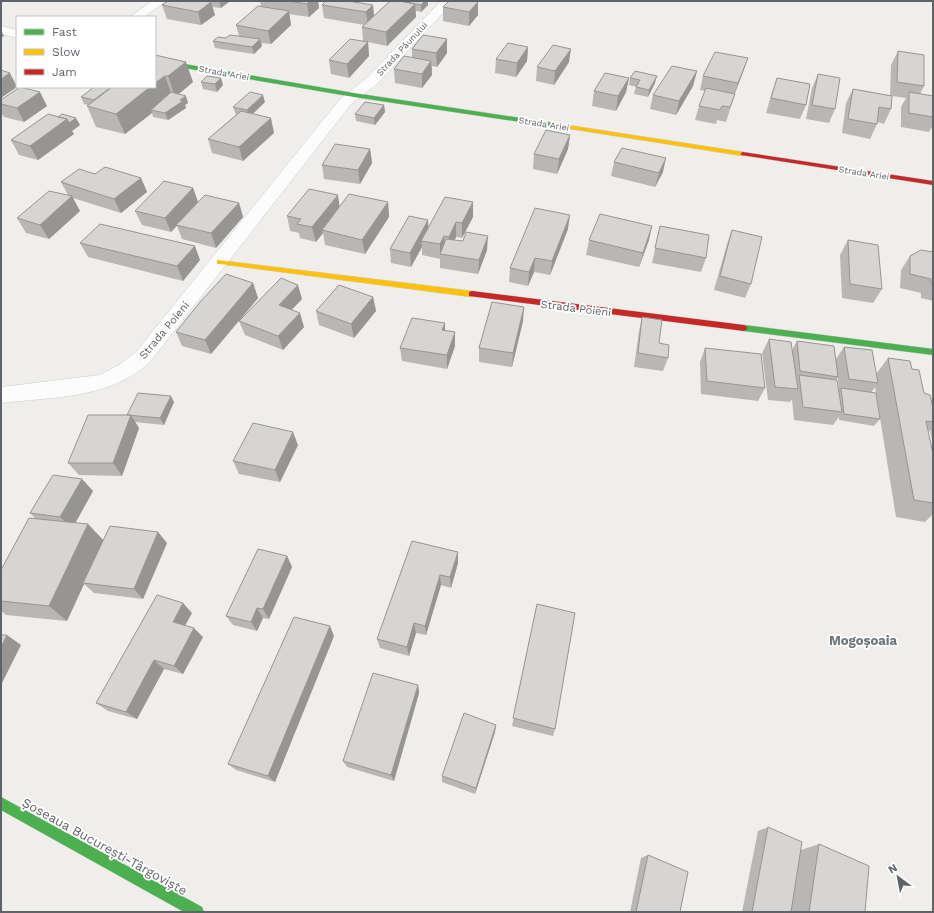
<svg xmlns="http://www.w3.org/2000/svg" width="934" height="913" viewBox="0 0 934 913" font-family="'Work Sans',sans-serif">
<rect width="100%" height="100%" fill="#efeeea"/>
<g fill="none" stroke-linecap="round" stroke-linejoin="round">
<defs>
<path id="street" d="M152 1H166L144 17H130Z
M441 1H454L377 84 351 104 150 362C110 399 52 397 1 403V387L100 375 119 365 136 352 341 98 367 78Z
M1 26 17 30V38L1 34Z"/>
<path id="fast" d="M155 59 354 93 554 123 557 125 554 127 354 97 155 63Z
M744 325 933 349V355L744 331 740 328Z
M1 797 202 907 204 912H184L1 810Z"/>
<path id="slow" d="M554 123 743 152 746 154 743 156 552 126 551 125Z
M217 260 472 291 476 294 472 297 220 264H217Z"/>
<path id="jam" d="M743 152 933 181V185L741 155V153Z
M472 291 744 325 748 328 744 331 469 296V292Z"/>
</defs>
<use href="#street" stroke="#cbcccc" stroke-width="1"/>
<use href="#fast" stroke="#cacacb" stroke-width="1"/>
<use href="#slow" stroke="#cacacb" stroke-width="1"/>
<use href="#jam" stroke="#cacacb" stroke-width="1"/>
<use href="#street" fill="#fdfcfc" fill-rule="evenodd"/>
<use href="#fast" fill="#4caf50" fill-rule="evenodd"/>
<use href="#slow" fill="#ffc107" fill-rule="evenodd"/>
<use href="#jam" fill="#c62828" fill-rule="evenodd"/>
</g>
<path fill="#b8b7b5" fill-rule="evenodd" d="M168 1H230L221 8 212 7 215 15 201 25 167 19 162 5Z
M260 1H318L319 8 309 17 289 14 291 25 271 44 261 43 262 46 254 54 215 48 213 41 239 36 236 25 261 7Z
M381 1H428V5L421 12 416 11V17L387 46 363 41 362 27 364 25 324 18 322 5H373L374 16 389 2Z
M478 2V15L469 26 443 21V7Z
M368 42 369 56 349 78 331 74 329 60Z
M528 47 527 61 516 77 495 73 496 59Z
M412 49 447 53 437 67 432 66V75L422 88 395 83 394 69 412 58Z
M898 51 924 86 920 94 933 96V125L929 132 901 127V107L906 98 892 96 891 109 884 124 878 122 877 124 870 139 842 133 846 103 853 89 890 96 891 65Z
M155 55 193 82 179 94 188 103 185 105 186 108 168 120 153 117 152 113 125 134 96 127 87 106 88 105 84 104 81 97 155 87Z
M748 58 743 72 735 94 726 122 717 120 716 124 695 120 699 106 705 91 700 90 703 76Z
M569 62 554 85 536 81 537 67Z
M697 71 693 86 676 115 650 109 653 95Z
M818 74 835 109 829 123 806 119 812 88Z
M629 78 626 92 616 111 592 106 594 91Z
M630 78 655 83 648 97 634 94 636 87 629 85Z
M777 78 806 105 800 119 766 113 772 92Z
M201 82 223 85 217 92 203 89Z
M1 100 47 106 24 122 4 117 1 112Z
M265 102 253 114 274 133 243 161 212 153 208 139 236 115 233 107Z
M384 105 385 112 375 125 356 121 355 114Z
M80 125 72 131 74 134 38 160 19 155 11 140Z
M570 135 568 149 557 174 533 169 534 154Z
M370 149 372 163 360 184 324 179 322 165Z
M614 162 663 172 655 187 611 176Z
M95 174 141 178 147 192 121 213 73 198 80 211 49 239 26 233 17 218 68 195 61 182Z
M193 188 198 202 239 203 243 217 216 248 182 239 177 226 171 232 142 225 135 211Z
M388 202 389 217 365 254 325 245 323 233 316 242 300 238 299 233 290 231 287 216 340 206Z
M473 217 462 238 456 237 455 240 487 250 478 274 440 268V259L422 255V247L411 267 391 263 390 249 428 228Z
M660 226 706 258 701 272 652 263Z
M568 229 550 275 534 272 528 286 509 282 510 268Z
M732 230 751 284 745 298 714 290 727 244Z
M589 240H649L639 267 586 255Z
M848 240 882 289 873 303 842 298 840 255Z
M80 243 200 260 183 281 88 257Z
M933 252V301L921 298V293L900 288 901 270 910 256Z
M253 283 258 298 211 354 182 346 176 332Z
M373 297 376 311 354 338 319 325 316 311Z
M302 299 292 309 304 327 283 350 245 335 239 321Z
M642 317 659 343 668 358 663 371 634 367 639 331Z
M523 321 512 367 479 362V348Z
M445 331 455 346 447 369 402 361 400 348Z
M769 339 792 350 797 341 836 359 844 347 876 374 888 358 912 369 924 393 933 408V444L930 430 928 432 933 454V514L925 522 896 517 875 387 871 393 880 419 874 426 839 420V417L833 425 794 420 792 399 790 402 768 400 762 353ZM838 378 839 390V391L836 380Z
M705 348 765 388 758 401 701 394 700 362Z
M174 402 164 425 135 422 139 428 122 476 79 475 68 463 127 415Z
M298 445 280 482 239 474 233 461Z
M82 479 93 491 75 523 88 524 103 540 167 543 143 599 94 593 84 584 67 621 6 615 1 611V570L36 519 30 513Z
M458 552V563L451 588 441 585 426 635 416 633 409 656 380 648 377 639Z
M287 556 292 567 269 619 263 618 257 631 233 625 226 616Z
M537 604 555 729 553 736 512 726Z
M192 613 185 625 203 637 183 674 164 669 137 719 108 711 96 703Z
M334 636 275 782 236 770 228 764Z
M418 685 419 693 394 781 347 767 343 761Z
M496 725 495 732 475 794 442 782V776Z
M768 827 801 850 819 844 865 912H742L758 831Z
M648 855 680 912H630L641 858Z"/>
<path fill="#969594" d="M219 1H230L221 8Z
M310 1H318L319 8 309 17 307 4Z
M425 1H428V5L421 12V5Z
M211 2 215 15 201 25 198 12Z
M478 2V15L469 26V12Z
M415 4 416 17 387 46 386 32Z
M373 5 374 18 368 26 366 12Z
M289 11 291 25 271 44 268 31Z
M1 30 4 36 1 38Z
M260 39 262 46 254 54 252 47Z
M447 39V53L437 67 436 53Z
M368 42 369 56 349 78 347 64Z
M528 47 527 61 516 77 517 63Z
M571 49 569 62 554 85 555 71Z
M748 58 743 72 733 97 738 83Z
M431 61 432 75 422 88V74Z
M186 62 193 82 175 97 168 76Z
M697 71 693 86 676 115 679 101Z
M10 73 17 87 1 98V79Z
M165 76 172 96 151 110 152 113 125 134 116 114 150 87H155V83Z
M657 76 655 83 648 97 649 90Z
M221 78 223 85 217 92 215 84Z
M629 78 626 92 616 111 618 96Z
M40 92 47 106 24 122 17 108Z
M263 95 265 102 249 117 247 110Z
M186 96 188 103 185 105 186 108 168 120 165 113Z
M384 105 385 112 375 125 374 118Z
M76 118 80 125 72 131 74 134 38 160 30 146 67 119Z
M271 118 274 133 243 161 239 147Z
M570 135 568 149 557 174 559 159Z
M370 149 372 163 360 184 358 170Z
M666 158 663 172 655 187 659 173Z
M141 178 147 192 121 213 114 199Z
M193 188 198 202 171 232 165 218Z
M338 195 340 210 322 230 323 233 316 242 312 227Z
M72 196 80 211 49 239 40 225Z
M388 202 389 217 365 254 362 240Z
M473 202V217L462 238V223Z
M239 203 243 217 216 248 211 233Z
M570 215 568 229 550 275 552 261Z
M428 220 429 234 421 241 422 247 411 267 410 253Z
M456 222V237L449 251V237Z
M652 226 649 240 639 267 643 253Z
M444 236 445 250 440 254V244Z
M488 236 487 250 478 274 479 260Z
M195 246 200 260 183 281 177 266Z
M535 258 534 272 528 286 529 272Z
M253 283 258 298 211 354 205 340Z
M298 285 302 299 283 319 279 305Z
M373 297 376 311 354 338 351 324Z
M524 307 523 321 512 367 513 353Z
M300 313 304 327 283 350 278 336Z
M445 323V337L442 330Z
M455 332V346L447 369V355Z
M171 396 174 402 164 425 160 418Z
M131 415 139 428 122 476 113 463Z
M293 432 298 445 280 482 275 470Z
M82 479 93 491 72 529 60 517Z
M88 524 104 541 83 583 84 584 67 621 49 606Z
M158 532 167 543 143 599 134 589Z
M458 552V563L451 588 450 577Z
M287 556 292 567 269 619 263 609Z
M440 575 441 585 426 635 425 626Z
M183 603 192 613 182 631 173 622Z
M257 608 263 618 257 631 251 622Z
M414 623 416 633 409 656 407 647Z
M330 626 334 636 275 782 268 776Z
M194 628 203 637 183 674 174 666Z
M7 635 21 645 1 685V647Z
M154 660 164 669 137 719 126 712Z
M418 685 419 693 394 781 391 775Z
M496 725 495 732 475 794 476 788Z"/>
<path fill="#d6d5d3" stroke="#969594" d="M168 1H206L211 2 198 12 162 5Z
M289 1H310L307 4Z
M326 1H348L373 5 366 12 322 5Z
M390 1H400L415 4 386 32 362 27Z
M400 1H425L421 5Z
M449 1H475L478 2 469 12 443 7Z
M258 6 289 11 268 31 236 25Z
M230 35 260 39 252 47 213 41 218 37 226 38Z
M423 35 447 39 436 53 412 49Z
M350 39 368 42 347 64 329 60Z
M508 43 528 47 517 63 496 59Z
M553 45 571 49 555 71 537 67Z
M898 51 924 55V86L897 82Z
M715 52 748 58 738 83 703 76Z
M155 55 186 62 168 76H165L155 83Z
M404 56 431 61 422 74 394 69Z
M672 66 697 71 679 101 653 95Z
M1 70 10 73 1 79Z
M635 71 657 76 649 90 636 87 640 80 630 78Z
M605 73 629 78 618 96 594 91Z
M818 74 840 78 835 109 812 105Z
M207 76 221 78 215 84 201 82Z
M777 78 810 84 806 105 771 98Z
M20 87 40 92 17 108 1 104V100Z
M94 87H111L94 100 81 97Z
M112 87H150L116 114 87 106Z
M706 88 735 94 730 107 722 106 720 110 699 106Z
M853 89 892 96 891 109 879 107 877 124 848 119Z
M171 92 186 96 180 100 183 101 165 113 151 110Z
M250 92 263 95 247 110 233 107Z
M909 92 933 96V117L909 113Z
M365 102 384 105 374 118 355 114Z
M241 111 271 118 239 147 208 139Z
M48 114 67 119 30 146 11 140Z
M62 114 76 118 69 123 67 119 58 117Z
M546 130 570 135 559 159 534 154Z
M335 144 370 149 358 170 322 165Z
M622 148 666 158 659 173 614 162Z
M105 167 141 178 114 199 61 182 79 169 95 174Z
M164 181 193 188 165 218 135 211Z
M309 189 338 195 312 227 297 224 301 219 287 216Z
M49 191 72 196 40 225 17 218Z
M349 194 388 202 362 240 322 230Z
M205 195 239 203 211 233 176 225Z
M445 197 473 202 462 223 456 222 449 237 444 236 440 244 421 241Z
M535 208 570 215 552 261 535 258 529 272 510 268Z
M600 214 652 226 643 253 589 240Z
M409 216 428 220 410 253 390 249Z
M100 224 195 246 177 266 80 243Z
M660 226 709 235 706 258 655 248Z
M732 230 762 237 751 284 720 276Z
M466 232 488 236 479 260 440 254 446 239 463 241Z
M848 240 878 245 882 289 850 284Z
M921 250 933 252V284H931V279L910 274V256Z
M226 274 253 283 205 340 176 332 201 301Z
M281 278 298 285 279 305 300 313 278 336 239 321Z
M339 285 373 297 351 324 316 311Z
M492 302 524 307 513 353 479 348Z
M642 317 662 320 659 343 669 345 668 358 638 353Z
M412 318 445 323 442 330 455 332 447 355 400 348Z
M769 339 791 342 798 389 775 387Z
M797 341 834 346 838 377 800 371Z
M844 347 872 350 878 383 849 379Z
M705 348 761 354 765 388 707 381Z
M888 358 910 361 912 369 919 370 924 393 930 395 933 408V422L926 421 933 454V503L914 500Z
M799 375 837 380 842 412 803 407Z
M841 388 876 393 880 419 844 414Z
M138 393 171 396 160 418 127 415Z
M88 415H131L113 463H68Z
M253 423 293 432 275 470 233 461Z
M53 475 82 479 60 517 30 513Z
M29 518 88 524 49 606 1 601V570Z
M110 526 158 532 134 589 83 583Z
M412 541 458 552 450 577 440 575 425 626 414 623 407 647 377 639Z
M258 549 287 556 263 609 257 608 251 622 226 616Z
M157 595 183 603 173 622 194 628 174 666 154 660 126 712 96 703Z
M537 604 575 613 555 729 513 718Z
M294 617 330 626 268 776 228 764Z
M1 635H7L1 647Z
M373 673 418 685 391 775 343 761Z
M464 713 496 725 476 788 442 776Z
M768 827 802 842 791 912H752Z
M819 844 869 866 865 912H809Z
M648 855 688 872 680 912H636Z"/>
<g text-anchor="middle" stroke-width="3.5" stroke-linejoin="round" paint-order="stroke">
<g font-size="9" fill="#5f6368" stroke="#fff">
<text transform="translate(402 49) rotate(-47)" y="3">Strada Păunului</text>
<text transform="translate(224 73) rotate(10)" y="3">Strada Ariei</text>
<text transform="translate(544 124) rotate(9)" y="3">Strada Ariei</text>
<text transform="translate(864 173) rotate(9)" y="3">Strada Ariei</text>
</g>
<g font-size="11" fill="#5f6368" stroke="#fff">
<text transform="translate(576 308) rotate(7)" y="4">Strada Poieni</text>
<text transform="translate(164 330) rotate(-50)" y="4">Strada Poieni</text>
</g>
<g font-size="13" font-weight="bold" fill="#70757a" stroke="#fff">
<text x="863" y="645">Mogoșoaia</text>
</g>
<g font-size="13" fill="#5f6368" stroke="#fff">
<text transform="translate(105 846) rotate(29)" y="5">Șoseaua București-Târgoviște</text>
</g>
</g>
<rect width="934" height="913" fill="none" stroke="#5f6368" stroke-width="4"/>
<rect x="16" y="16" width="140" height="72" fill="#ffffff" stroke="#bfc1c3"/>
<rect x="24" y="29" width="20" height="6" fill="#4caf50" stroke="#bfc1c3"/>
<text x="52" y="36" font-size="12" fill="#5f6368">Fast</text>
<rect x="24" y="49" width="20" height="6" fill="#ffc107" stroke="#bfc1c3"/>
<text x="52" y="56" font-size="12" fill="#5f6368">Slow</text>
<rect x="24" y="69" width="20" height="6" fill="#c62828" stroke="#bfc1c3"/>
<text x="52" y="76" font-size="12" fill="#5f6368">Jam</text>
<g transform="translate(898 877) rotate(328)" stroke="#ffffff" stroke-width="3" paint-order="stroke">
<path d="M0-3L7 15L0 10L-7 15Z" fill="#5f6368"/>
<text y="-6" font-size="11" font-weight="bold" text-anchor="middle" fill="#5f6368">N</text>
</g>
</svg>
